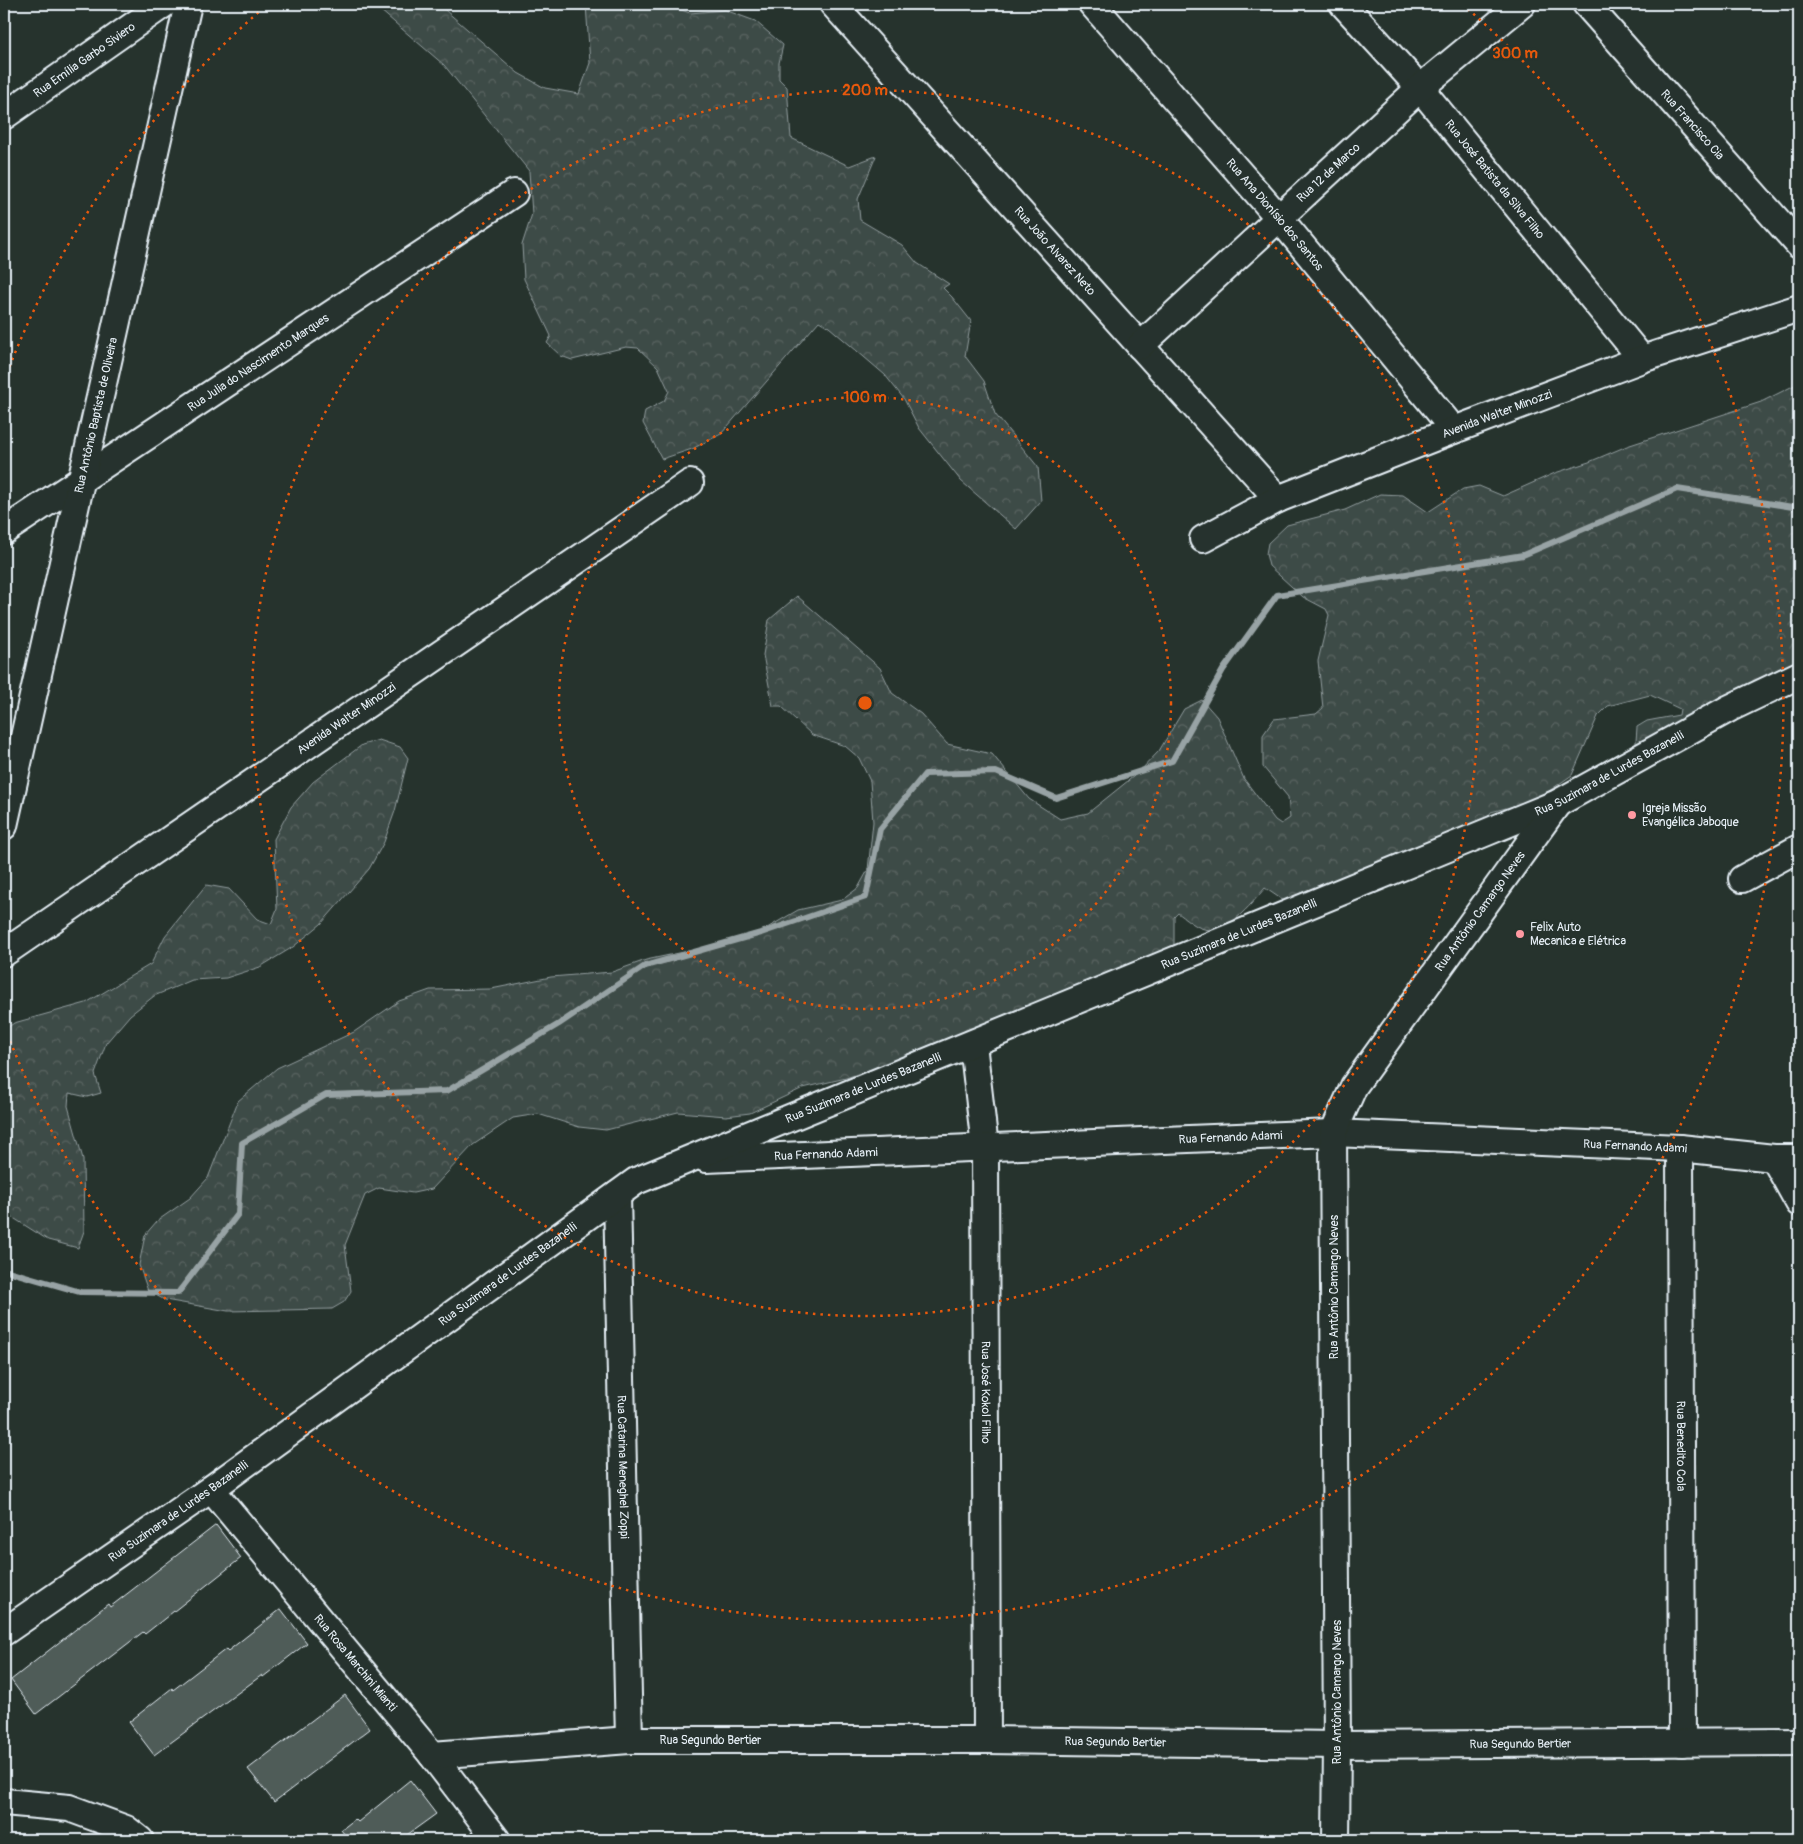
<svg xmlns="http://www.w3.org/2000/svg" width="1803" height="1844" viewBox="0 0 1803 1844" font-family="Pangolin,sans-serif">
<defs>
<pattern id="forest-crowns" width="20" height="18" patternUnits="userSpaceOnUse" patternTransform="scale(1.25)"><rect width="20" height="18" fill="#3e4b47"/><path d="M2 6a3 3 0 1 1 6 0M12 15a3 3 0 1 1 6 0" fill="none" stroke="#5a6562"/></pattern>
</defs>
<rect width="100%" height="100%" fill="#26332d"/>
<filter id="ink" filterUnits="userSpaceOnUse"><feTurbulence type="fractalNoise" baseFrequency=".02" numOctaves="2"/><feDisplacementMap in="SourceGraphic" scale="10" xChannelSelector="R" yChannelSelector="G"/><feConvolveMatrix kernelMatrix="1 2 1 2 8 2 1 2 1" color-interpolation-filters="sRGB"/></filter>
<g filter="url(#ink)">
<path fill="url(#forest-crowns)" stroke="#939ea0" d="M373 4H438L518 73 545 88 579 94 590 63 586 4H664L690 13 725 10 755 21 783 45 779 63V79L787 87 791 138 849 166 876 156 858 199 860 220 902 245 917 263 949 284 943 288 952 297 971 321 965 356 984 381 995 414 1038 467 1041 501 1016 529 961 481 919 428 904 399 885 375 829 327 819 321 721 434 692 449 662 459 643 423 645 411 664 401 669 391 658 367 638 348 626 347 572 360 561 356 547 343 551 336 524 279 522 245 532 214 529 171 444 65Z
M1799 383V676L1635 756 1637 727 1647 721 1679 715 1680 709 1650 695 1608 706 1598 716 1572 775 1536 800 1491 812 1471 841 1284 901 1265 888C1251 904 1225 938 1201 928 1193 925 1185 918 1178 913L1174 917V948L921 1052 846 1078 803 1088 750 1113 726 1116 678 1112 606 1130 579 1127 538 1114 513 1118 473 1145 432 1189 413 1193 379 1188 365 1195 345 1245 351 1291 344 1302 332 1309 228 1311 165 1300 148 1291 139 1265 145 1235 157 1221 190 1198 208 1178 238 1101 277 1068 354 1032 399 1001 430 990 491 989 551 977 612 972 646 960 750 938 798 910 842 900 858 888 868 870 873 822 870 781 859 758 845 746 812 735 781 706H773L763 655 769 620 797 596 880 668 892 693 921 714 947 744 992 754 1029 799 1060 819 1088 813 1139 772 1159 751 1184 709 1202 700 1217 717 1244 779 1275 820 1281 824 1290 818 1288 797 1263 767V735L1274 719 1316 714 1323 708 1318 661 1329 615 1326 609 1303 597 1269 566 1266 554 1268 543 1287 525 1345 510 1380 494 1403 495 1428 512 1463 489 1479 486 1503 496 1555 473 1589 462 1627 446 1761 402Z
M379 740 400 747 408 758 395 811 384 842 369 869 321 924 293 947 260 967 226 978 192 980 154 996 130 1015 106 1043 95 1074 101 1093 87 1097 69 1093 68 1106 83 1159 84 1231 78 1248 48 1240 4 1212V1030L14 1023 86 1003 151 964 165 936 206 885 229 889 257 919 271 924 277 909 274 839 291 807 313 782 362 745Z"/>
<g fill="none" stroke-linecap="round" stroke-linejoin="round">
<path stroke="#98a3a5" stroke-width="6" d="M4 1270 80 1292 178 1293 238 1214 242 1143 326 1095 447 1091 559 1024 645 966 761 933 866 897 880 829 925 774 996 772 1056 798 1172 761 1223 670 1277 595 1523 555 1677 489 1799 508"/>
</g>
<path fill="#505c59" stroke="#e8f1f8" d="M216 1525 241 1558 145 1634 143 1632 36 1714 11 1680 108 1604 110 1607Z
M281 1609 307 1643 263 1677 262 1675 154 1755 129 1722 172 1688 173 1690 226 1649 228 1651Z
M345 1695 370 1729 274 1802 248 1769Z
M410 1780 436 1814 400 1840H349L341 1830 355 1819 358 1822Z"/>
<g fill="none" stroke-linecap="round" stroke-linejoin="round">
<defs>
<g id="minor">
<path id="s1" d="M833 4 1278 499"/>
<path id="s2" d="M1092 4 1280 219 1454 430"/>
<path id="s3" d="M1343 4 1420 88 1642 359"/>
<path id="s4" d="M1586 4 1799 245"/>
<path id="s5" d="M4 116 164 4"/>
<path id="s6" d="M1140 346 1420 88 1522 4"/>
<path id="s7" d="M4 531 514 193"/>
<path id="s8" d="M1203 539 1278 499 1454 430 1642 359 1799 308"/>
<path id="s9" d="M4 826 188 4"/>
<path d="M1742 879 1799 848"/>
<path id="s10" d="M4 953 690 483"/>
<path id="s11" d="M973 1044 985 1147 987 1740"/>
<path id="s12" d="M1680 1148 1682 1743"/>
<path d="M1774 1158 1799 1203"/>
<path id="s13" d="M706 1159 1333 1133 1680 1148 1774 1158H1799"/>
<path id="s14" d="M617 1195 629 1740"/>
<path id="s15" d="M211 1489 432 1755 497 1840"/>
<path id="s16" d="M4 1632 211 1489 636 1181 1558 803 1730 708 1799 675"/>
<path id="s17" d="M432 1755 629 1740H987L1337 1745 1799 1742"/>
<path d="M4 1802 69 1808 126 1829 140 1840"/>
<path id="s18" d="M1336 1840 1337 1745 1333 1133 1354 1086 1558 803"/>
</g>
</defs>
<use href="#minor" stroke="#e8f1f8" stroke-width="30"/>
<use href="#minor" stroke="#26332d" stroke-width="26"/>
</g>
</g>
<g fill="none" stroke="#e8590c" stroke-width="2.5" stroke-dasharray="2.5 5">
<circle cx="865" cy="703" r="306"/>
<circle cx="865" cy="703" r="613"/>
<path d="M4 381A919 919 0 0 1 268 4M1462 4A919 919 0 1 1 4 1025"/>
</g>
<g fill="#ff9aa2" stroke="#26332d" stroke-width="2">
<circle cx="1632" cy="815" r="5"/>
<circle cx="1520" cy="934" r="5"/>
</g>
<g text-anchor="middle" stroke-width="4.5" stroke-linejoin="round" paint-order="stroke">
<g font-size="12" fill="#e8f1f8" stroke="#26332d">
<text dy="4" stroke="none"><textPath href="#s5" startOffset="98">Rua Emília Garbo Siviero</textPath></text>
<text dy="4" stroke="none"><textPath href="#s4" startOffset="161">Rua Francisco Cia</textPath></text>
<text dy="4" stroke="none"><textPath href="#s6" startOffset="256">Rua 12 de Marco</textPath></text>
<text dy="4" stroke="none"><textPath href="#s3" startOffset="232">Rua José Batista da Silva Filho</textPath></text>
<text dy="4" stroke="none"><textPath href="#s2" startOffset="279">Rua Ana Dionísio dos Santos</textPath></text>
<text dy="4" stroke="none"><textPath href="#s1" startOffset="332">Rua João Alvarez Neto</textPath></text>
<text dy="4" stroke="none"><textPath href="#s7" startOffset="305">Rua Julia do Nascimento Marques</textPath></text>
<text dy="4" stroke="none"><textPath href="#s8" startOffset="320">Avenida Walter Minozzi</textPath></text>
<text dy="4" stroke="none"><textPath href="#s9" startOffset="421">Rua Antônio Baptista de Oliveira</textPath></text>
<text dy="4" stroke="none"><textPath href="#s10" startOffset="415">Avenida Walter Minozzi</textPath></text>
<text dy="4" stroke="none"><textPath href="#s16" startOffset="1832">Rua Suzimara de Lurdes Bazanelli</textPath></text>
<text dy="4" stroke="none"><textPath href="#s18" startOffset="974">Rua Antônio Camargo Neves</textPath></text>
<text dy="4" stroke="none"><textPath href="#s16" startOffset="1428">Rua Suzimara de Lurdes Bazanelli</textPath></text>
<text dy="4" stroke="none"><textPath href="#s16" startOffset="1022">Rua Suzimara de Lurdes Bazanelli</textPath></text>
<text dy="4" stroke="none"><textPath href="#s13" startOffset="525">Rua Fernando Adami</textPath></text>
<text dy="4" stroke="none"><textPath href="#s13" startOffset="930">Rua Fernando Adami</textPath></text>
<text dy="4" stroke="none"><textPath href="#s13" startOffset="120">Rua Fernando Adami</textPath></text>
<text dy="4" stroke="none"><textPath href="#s16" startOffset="618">Rua Suzimara de Lurdes Bazanelli</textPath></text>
<text transform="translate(1334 1287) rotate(-90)" y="4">Rua Antônio Camargo Neves</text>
<text dy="4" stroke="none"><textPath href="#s11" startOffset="349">Rua José Kokol Filho</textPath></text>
<text dy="4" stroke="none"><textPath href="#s12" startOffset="298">Rua Benedito Cola</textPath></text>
<text dy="4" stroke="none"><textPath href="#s14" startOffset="272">Rua Catarina Meneghel Zoppi</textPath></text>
<text dy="4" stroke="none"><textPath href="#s16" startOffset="212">Rua Suzimara de Lurdes Bazanelli</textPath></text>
<text dy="4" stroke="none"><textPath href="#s15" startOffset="226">Rua Rosa Marchini Mianti</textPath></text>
<text transform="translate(1337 1692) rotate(-90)" y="4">Rua Antônio Camargo Neves</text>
<text dy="4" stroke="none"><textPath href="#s17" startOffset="279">Rua Segundo Bertier</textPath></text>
<text dy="4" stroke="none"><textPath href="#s17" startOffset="684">Rua Segundo Bertier</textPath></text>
<text dy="4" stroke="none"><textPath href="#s17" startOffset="1089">Rua Segundo Bertier</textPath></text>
</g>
<g font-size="12" fill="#e8f1f8" stroke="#26332d" text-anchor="start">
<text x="1642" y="812">Igreja Missão<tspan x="1642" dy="14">Evangélica Jaboque</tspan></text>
<text x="1530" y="931">Felix Auto<tspan x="1530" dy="14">Mecanica e Elétrica</tspan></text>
</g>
</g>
<circle cx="865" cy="703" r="8" fill="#e8590c" stroke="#26332d" stroke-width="2.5"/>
<g font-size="15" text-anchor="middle" font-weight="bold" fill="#e8590c" stroke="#26332d" stroke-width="4.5" stroke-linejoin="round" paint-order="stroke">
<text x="1515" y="58">300 m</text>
<text x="865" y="95">200 m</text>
<text x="865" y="402">100 m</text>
</g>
<rect width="1803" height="1844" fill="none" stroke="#26332d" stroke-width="20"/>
<rect x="10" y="10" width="1783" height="1824" fill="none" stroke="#e8f1f8" stroke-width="2" filter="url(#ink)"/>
</svg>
